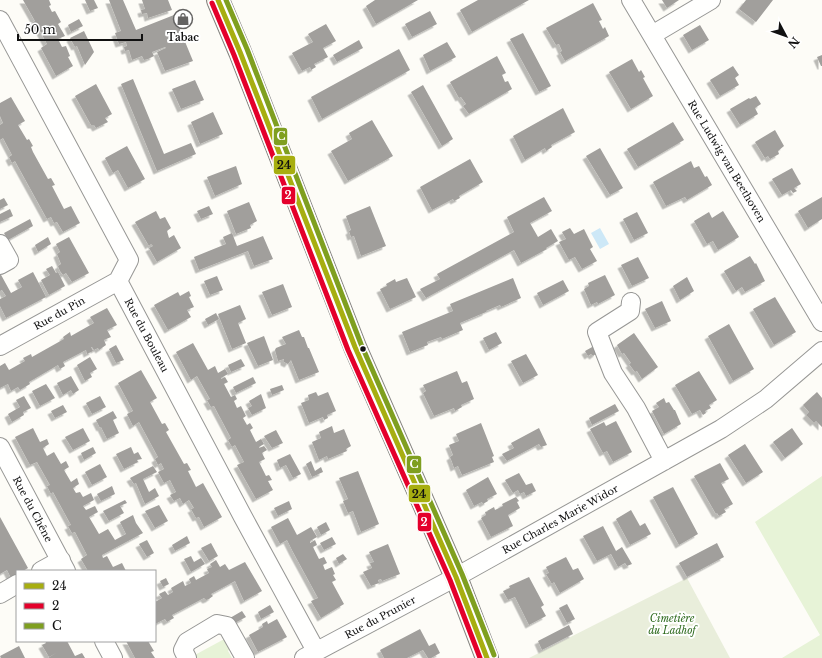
<svg xmlns="http://www.w3.org/2000/svg" width="822" height="658" viewBox="0 0 822 658" font-family="'Libre Baskerville',serif">
<defs>
<filter id="shadow"><feDropShadow dx="-3.5" dy="3.5" stdDeviation="0" flood-color="#0004"/></filter>
</defs>
<rect width="100%" height="100%" fill="#fdfcf7"/>
<path fill="#e7f3d7" d="M822 476V658H782L820 635 755 522Z
M228 637 232 646 228 651 232 658H194L193 656Z"/>
<path fill="#e9eedb" d="M687 578 730 658H529Z"/>
<path fill="#cde8f7" d="M600 228 609 244 600 249 591 233Z"/>
<path fill="#a19f9c" filter="url(#shadow)" d="M23 0H49L51 5 49 6 52 12 55 11 61 22 58 24 65 36 58 39 62 47 66 46 70 56 68 57 73 66 56 76 41 48 47 44 39 29 36 30 32 23 35 21Z
M85 0H94L98 8 90 11Z
M109 0H123L136 30 174 15 193 61 165 71 157 52 166 48 165 47 152 52 154 56 148 59 144 60 142 56 132 60 129 50 125 51 124 47 127 46 126 42 119 44 115 33 121 31Z
M142 0H168L172 10 148 18 147 13 142 14 141 10 145 9Z
M375 0H418L376 24 366 6Z
M478 0H529L472 32 460 10Z
M662 0H679L667 8Z
M746 0H773L756 22 739 9Z
M593 3 602 20 599 21 603 29 605 27 609 36 565 61 560 52 562 51 559 44 556 45 546 28Z
M430 11 437 24 412 37 405 24Z
M79 19 83 26 71 32 68 25Z
M326 24 336 41 323 48 328 57 314 64 316 67 311 70 310 67 302 71 292 53 313 42 308 34Z
M700 25 709 40 692 50 683 35Z
M84 31 94 52 85 65 77 46 75 47 70 38Z
M523 33 551 86 539 92 510 39Z
M359 40 363 48 337 62 333 55Z
M447 42 456 57 430 71 423 55Z
M399 49 410 70 322 119 311 97Z
M822 55V66H821L817 57Z
M497 56 506 73 502 75 505 82 508 81 512 89 469 114 463 106 466 104 461 97 459 98 450 82Z
M632 59 639 72 641 70 645 77 643 78 653 96 631 109 609 72Z
M733 66 739 75 735 78 739 85 720 96 710 80Z
M133 79 164 154 191 143 196 154 157 171 121 84Z
M195 80 204 100 181 109 172 89Z
M96 84 112 114 105 118 108 122 96 128 94 125H91L75 96Z
M423 85 453 139 442 146 411 92Z
M756 96 761 104 755 108 758 114 740 125 730 109 749 98 750 99Z
M11 97 25 121 18 125 27 140 29 139 33 146 31 147 33 152 48 179 51 178 55 185 52 186 64 209 71 206 80 223 63 232 57 222 54 223 51 217 47 219 15 161 12 163 9 157 12 155 3 138 0 140V125L3 123 0 116V103Z
M563 108 575 132 551 145 552 147 546 151 545 148 525 160 513 136Z
M213 112 223 134 200 144 191 122Z
M372 120 393 156 348 181 331 151 352 139 349 133Z
M673 122 684 140 638 167 627 149Z
M775 130 784 146 778 151 779 154 770 159 768 156 765 158 755 142Z
M127 146 145 179 128 188 118 170 113 173 105 158Z
M600 148 623 188 610 195 586 156Z
M470 159 483 182 459 196 460 198 454 201 453 199 432 210 420 187Z
M691 161 694 168 699 166 705 177 707 176 712 185 687 200 685 197 666 206 653 182Z
M236 166 242 184 215 196 207 177Z
M792 168 801 184 794 188 797 191 793 193 791 190 782 195 772 179Z
M544 197 552 211 530 223 538 237 551 229 558 241 546 248 547 249 521 263 514 250 426 298 420 289 440 279 437 274 514 232 507 217Z
M822 197V219L808 228 798 211Z
M4 198 8 205 0 209V200Z
M249 202 257 221 250 225 251 228 236 234 227 211Z
M209 206 213 214 201 219 197 211Z
M370 206 386 246 361 256 354 236 351 237 349 231 351 230 346 216Z
M10 209 13 216 0 222V214Z
M156 211 160 219 165 217 171 228 167 231 169 238 174 235 181 248 157 262 149 248 153 246 151 244 149 246 135 222Z
M723 211 739 237 718 250 713 241 707 244 694 221 709 212 712 218Z
M637 212 648 233 634 240 623 219Z
M30 219 33 226 8 240 4 233Z
M570 228 574 234 584 229 593 247 590 249 597 261 582 269 575 257 569 260 559 242 566 239 562 232Z
M232 233 237 246 263 236 273 259 254 266 248 251 199 270 194 257 226 244 223 237Z
M48 237 51 244 38 252 35 245Z
M69 237 89 273 72 282 66 273 63 275 60 271 58 266 61 264 57 254 60 252 56 244Z
M750 256 755 264 756 263 765 281 745 292 742 287 736 291 724 271Z
M638 257 649 278 632 286 621 265Z
M52 266 56 273 58 272 65 286 49 295 41 280 50 275 46 269Z
M33 272 46 297 6 318 0 306V299L6 296 2 290 0 291V273L11 293 22 287 18 280Z
M605 275 615 295 598 304 597 302 591 305 584 289 589 286 588 283Z
M217 276 223 290 210 295 204 281Z
M687 277 694 291 680 300 673 286Z
M407 278 416 297 390 309 380 289 387 286 386 284 395 279 396 282Z
M513 278 521 298 501 307 500 305 486 311V312L460 323 463 330 442 339 441 337 427 342 428 345 410 352 402 332 453 311 450 304Z
M563 280 569 291 543 305 537 293Z
M283 284 292 307 272 315 262 292Z
M189 291 191 296 189 297 194 307 187 310 191 317 168 330 154 305 178 292 180 296Z
M775 297 796 332 774 345 753 309Z
M662 301 671 321 655 328 645 309Z
M240 305 246 319 238 323 246 343 232 349 218 314Z
M107 308 117 325 107 330 111 337 104 340 106 345 99 350 98 348 94 350 92 347H91L93 351 87 354 86 350 63 362 65 366 60 369 58 365 29 382 30 384 20 390 18 387 11 391 8 384 0 388V366L5 363 9 370 25 361 23 358 31 354 32 357 64 339 63 337 70 332 71 336 94 323 90 317Z
M216 313 219 319 208 325 205 319Z
M729 324 754 369 733 381 708 336Z
M299 330 302 337H304L308 348H309L319 372 299 380 291 360 288 364 284 362V359L278 361 275 350 276 348 286 344 282 337Z
M496 332 502 343 489 350 483 338Z
M634 333 658 367 642 379 637 371 635 372 629 364 631 363 624 353 622 354 617 345Z
M264 336 273 360 258 366 247 343Z
M193 343 208 370 215 366 218 373 225 369 228 374 221 378V379L225 377 228 382 224 384 231 397 235 395 237 399 234 401 237 408 241 406 246 416 243 418 247 425 250 423 253 428 250 430 256 442 261 439 264 444 259 447V448L264 446 267 450 262 453 265 459 259 462 266 476 269 475 272 480 268 481 273 490 256 499 237 465 244 462 235 445 232 447 228 440 231 438 214 406 211 407 207 400 210 399 197 376 191 380 176 352Z
M116 345 124 360 116 363 109 349Z
M594 346 597 353 593 356 591 354 588 356 585 351Z
M526 354 538 375 523 383 511 361Z
M90 357 97 369 90 373 92 377 85 381 77 365Z
M241 359 245 366 231 372 228 365Z
M141 370 157 398 150 402 162 424 165 423 169 430 166 432 184 464 187 463 191 470 188 471 196 487 203 483 222 517 204 527 199 517 196 518 191 509 194 508 189 500 183 504 180 498 174 501 170 495 176 492 170 480 164 483 158 472 164 469 161 463 158 465 155 459 158 457 139 422 133 426 127 414 133 411 118 383Z
M457 371 462 383 467 381 474 399 461 405 462 407 455 411 454 408 434 416 423 393 426 391 423 385Z
M699 371 717 400 709 405 711 408 705 411 706 413 703 415 700 410 692 414 675 385Z
M71 376 79 390 73 394 65 379Z
M253 377 256 383 236 393 233 387Z
M65 379 71 390 63 395 57 383Z
M46 384 55 398 40 406 32 391Z
M282 385 284 390 272 395 270 389Z
M316 392 318 396 328 392 336 411 327 415 328 418 324 420 323 417 309 423 301 403 309 400 308 395Z
M817 392 822 398V427L816 421 814 423 806 415 809 412 803 405Z
M261 394 266 408 252 415 248 408 252 406 249 401Z
M24 396 31 408 23 412 24 415 12 422 8 414 20 407 16 400Z
M100 396 106 407 92 414 86 403Z
M664 398 666 403 669 402 674 410H675L681 424 664 434 652 411 659 407 656 403Z
M615 404 619 411 592 425 589 418Z
M63 405 67 412 55 418 51 411Z
M113 411 117 418 113 420 119 433 107 439 101 427 100 428 96 420Z
M616 421 632 452 613 462 607 451 603 453 590 429 604 422 606 426Z
M481 423 494 456 492 457 494 462 462 475 458 466 454 468 452 462 450 457 453 455 449 445 459 441 456 434Z
M332 426 334 433 344 429 351 446 346 449 347 451 328 459 327 456 319 460 312 442 321 438 319 432Z
M33 428 40 442 47 439 49 444 43 448 47 456 54 452 61 464 66 461 69 467 64 470 71 482 77 478 79 484 73 488 76 493 80 492 83 497 91 493 94 500 83 506 86 510 95 506 98 512 89 517 99 534 108 529 115 540 126 534 120 522 133 515 136 523 143 533 102 555 103 558 107 556 113 567 122 563 126 571H88L81 559 87 555 75 532 72 533 68 526 71 525 53 492 51 494 47 486 50 485 37 462 30 465 15 437Z
M83 428 90 441 73 450 65 437Z
M539 428 547 445 541 447 539 444 507 461 502 454 514 448 511 443Z
M792 428 803 444 785 458 773 442Z
M276 430 283 443 272 448 264 436Z
M745 444 763 472 746 483 728 455Z
M93 447 96 453 84 460 81 453Z
M131 447 134 454 138 452 142 459 137 460 138 462 124 469 116 454Z
M290 454 301 474 293 478 286 465 280 468 277 460Z
M311 461 315 471 321 467 323 472 312 477 306 464Z
M720 463 729 479 721 483 733 504 724 509 726 512 719 516 717 513 716 514 694 476Z
M100 464 107 477 92 485 85 472Z
M153 466 157 472 143 479 149 492 155 488 159 496 145 504 136 483 134 484 130 478Z
M358 471 379 524 361 532 353 511 348 513 343 501 348 499 339 478Z
M519 473 526 485 532 483 536 491 526 496 524 492 520 494 518 490 513 493 505 480Z
M488 477 497 494 487 499 488 501 483 504 482 502 474 506 466 490Z
M112 486 115 494 101 501 97 494Z
M673 487 698 534 679 545 653 497Z
M516 497 519 501 517 502 520 508 508 515 513 526 491 537 481 518 486 515 485 512 488 511H487L494 507 495 510 503 506 502 504Z
M125 500 127 503 120 506 124 513 109 521 103 511Z
M289 501 292 509 278 516 274 508Z
M159 505 168 521 155 528 145 511Z
M631 510 640 526 645 523 651 534 630 545 616 519Z
M0 517 28 568 23 571H17V574L11 578 7 570 0 574Z
M288 518 297 535 311 527 317 537 310 541V543L315 540 317 545 313 547 319 559 324 557 327 563 323 565 325 570 332 567 335 574 333 575 336 580 332 582 344 604 321 618 311 601 318 598 293 552 287 540 280 544 271 527Z
M326 522 330 530 321 535 317 527Z
M603 526 616 551 622 547 632 564 627 566 625 563 618 567 611 554 597 561 583 536Z
M187 536 190 543 175 551 172 545Z
M332 537 336 544 324 550 320 543Z
M147 540 154 553 147 557 139 544Z
M211 543 218 556 209 561 201 548Z
M717 543 724 557 687 577 679 563Z
M388 544 400 574 382 581 381 579 378 580 379 583 371 586 363 572 372 568 370 563 374 562 369 552Z
M343 554 347 559 339 564 336 558Z
M191 556 194 562 201 558 205 564 191 572 184 559Z
M566 557 573 570 578 568 584 579 560 593 554 582 552 584 546 574 549 573 546 567Z
M216 560 220 567 225 564 229 570 245 562 262 591 244 601 235 581 211 594 213 596 209 599 206 600 204 598 172 615 174 618 167 622 165 619 155 624V602L162 598 159 594 165 591 168 595 173 592 171 588 183 581 185 586 191 583 189 579 194 576 196 580 209 573 207 569 212 567 210 564Z
M529 577 544 605 541 607 546 616 529 625 515 597 508 600 503 591 510 588 509 586Z
M166 578 169 584 163 587 160 581Z
M567 604 575 619 567 623 559 608Z
M270 605 274 612 261 619 258 612Z
M242 611 246 617 233 624 230 618Z
M277 619 287 637 258 652 249 635 263 627 262 624 267 621 268 624Z
M569 625 573 634 542 650 538 641Z
M420 629 429 646 435 643 440 653 431 658H428L423 650 407 658H384L380 650Z
M45 641H67L75 656 82 653 85 658H48L56 653 49 657 42 645 46 643Z
M126 641H148L154 651 151 652 155 658H135Z
M19 646 25 658H1L0 656Z"/>
<g fill="none" stroke-linecap="round" stroke-linejoin="round">
<defs>
<path id="minor" d="M631 0 822 322
M0 20 129 260 118 281 243 517 316 651
M652 35 711 0
M0 244 9 260 0 265
M631 302 630 311 597 332 613 373 636 408 664 461
M0 346 118 281
M0 447 66 571
M41 571 61 560
M0 594 17 584
M104 641 113 658
M187 658 183 650 187 642 217 624 227 626 245 658
M304 658 456 577 721 429 766 399 822 351"/>
<path id="major" d="M218 0 240 52 355 347 456 577 487 658"/>
</defs>
<use href="#minor" stroke="#979795" stroke-width="20"/>
<use href="#major" stroke="#858482" stroke-width="24"/>
<use href="#minor" stroke="#fffffe" stroke-width="18"/>
<use href="#major" stroke="#ede9dc" stroke-width="22"/>
<defs>
<path id="bus-1" d="M218 0 240 52 355 347 456 577 487 658"/>
<path id="bus-2" d="M212 3 234 55 348 350 450 580 480 658"/>
<path id="bus-3" d="M226 0 247 49 361 344 462 574 494 655"/>
</defs>
<use href="#bus-1" stroke="#fff" stroke-width="8"/>
<use href="#bus-2" stroke="#fff" stroke-width="8"/>
<use href="#bus-3" stroke="#fff" stroke-width="8"/>
<use href="#bus-1" stroke="#a7ae10" stroke-width="5"/>
<use href="#bus-2" stroke="#e4002b" stroke-width="5"/>
<use href="#bus-3" stroke="#7f9f20" stroke-width="5"/>
</g>
<defs>
<symbol id="shop-ring" viewBox="-11 -11 22 22"><circle r="9.5" fill="#fff" stroke="#646362" stroke-width="1.5"/><path d="M-5-2.5h2.3a2.7 3.5 0 0 1 5.4 0H5L5.5 6h-11ZM-1.5-2.5h3a1.5 2.3 0 0 0-3 0Z" fill="#646362"/></symbol>
</defs>
<g fill-rule="evenodd">
<use href="#shop-ring" x="172" y="8" width="22" height="22"/>
</g>
<circle fill="#111" stroke="#fff" stroke-width="1.5" cx="363" cy="349" r="3.5"/>
<g text-anchor="middle" stroke-width="4" stroke-linejoin="round" paint-order="stroke">
<g font-size="10" font-weight="bold" fill="#111" stroke="#fff">
<text x="183" y="41">Tabac</text>
</g>
<g font-size="10" fill="#111" stroke="#fff">
<text transform="translate(727 161) rotate(59)" y="4">Rue Ludwig van Beethoven</text>
<text transform="translate(59 313) rotate(-29)" y="4">Rue du Pin</text>
<text transform="translate(147 335) rotate(62)" y="4">Rue du Bouleau</text>
<text transform="translate(33 509) rotate(62)" y="4">Rue du Chêne</text>
<text transform="translate(560 519) rotate(-29)" y="4">Rue Charles Marie Widor</text>
<text transform="translate(380 617) rotate(-28)" y="4">Rue du Prunier</text>
</g>
<g font-size="10" font-style="italic" fill="#2f6b1f" stroke="#fff">
<text x="672" y="622">Cimetière<tspan x="672" dy="12">du Ladhof</tspan></text>
</g>
</g>
<g stroke="#fff" stroke-width="1.5">
<rect x="273" y="127" width="15" height="19" rx="4" fill="#7f9f20"/>
<rect x="273" y="155" width="23" height="20" rx="4" fill="#a7ae10"/>
<rect x="281" y="186" width="15" height="19" rx="4" fill="#e4002b"/>
<rect x="406" y="455" width="16" height="19" rx="4" fill="#7f9f20"/>
<rect x="408" y="484" width="23" height="19" rx="4" fill="#a7ae10"/>
<rect x="417" y="512" width="15" height="20" rx="4" fill="#e4002b"/>
</g>
<g font-size="11" text-anchor="middle" font-weight="bold" fill="#fff">
<text x="281" y="140">C</text>
<text x="288" y="199">2</text>
<text x="414" y="468">C</text>
<text x="424" y="526">2</text>
</g>
<g font-size="11" text-anchor="middle" font-weight="bold" fill="#111">
<text x="284" y="169">24</text>
<text x="419" y="498">24</text>
</g>
<rect x="16" y="570" width="140" height="72" fill="#ffffff" stroke="#a0a0a0"/>
<rect x="24" y="583" width="20" height="6" fill="#a7ae10" stroke="#a0a0a0"/>
<text x="52" y="590" font-size="12" fill="#111111">24</text>
<rect x="24" y="603" width="20" height="6" fill="#e4002b" stroke="#a0a0a0"/>
<text x="52" y="610" font-size="12" fill="#111111">2</text>
<rect x="24" y="623" width="20" height="6" fill="#7f9f20" stroke="#a0a0a0"/>
<text x="52" y="630" font-size="12" fill="#111111">C</text>
<g transform="translate(786 36) rotate(131)" stroke="#ffffff" stroke-width="3" paint-order="stroke">
<path d="M0-3L7 15L0 10L-7 15Z" fill="#111111"/>
<text y="-6" font-size="11" font-weight="bold" text-anchor="middle" fill="#111111">N</text>
</g>
<path d="M18 34v6h124v-6" fill="none" stroke="#111111" stroke-width="2"/>
<text x="24" y="34" font-size="12" fill="#111111" stroke="#ffffff" stroke-width="3" paint-order="stroke">50 m</text>
</svg>
